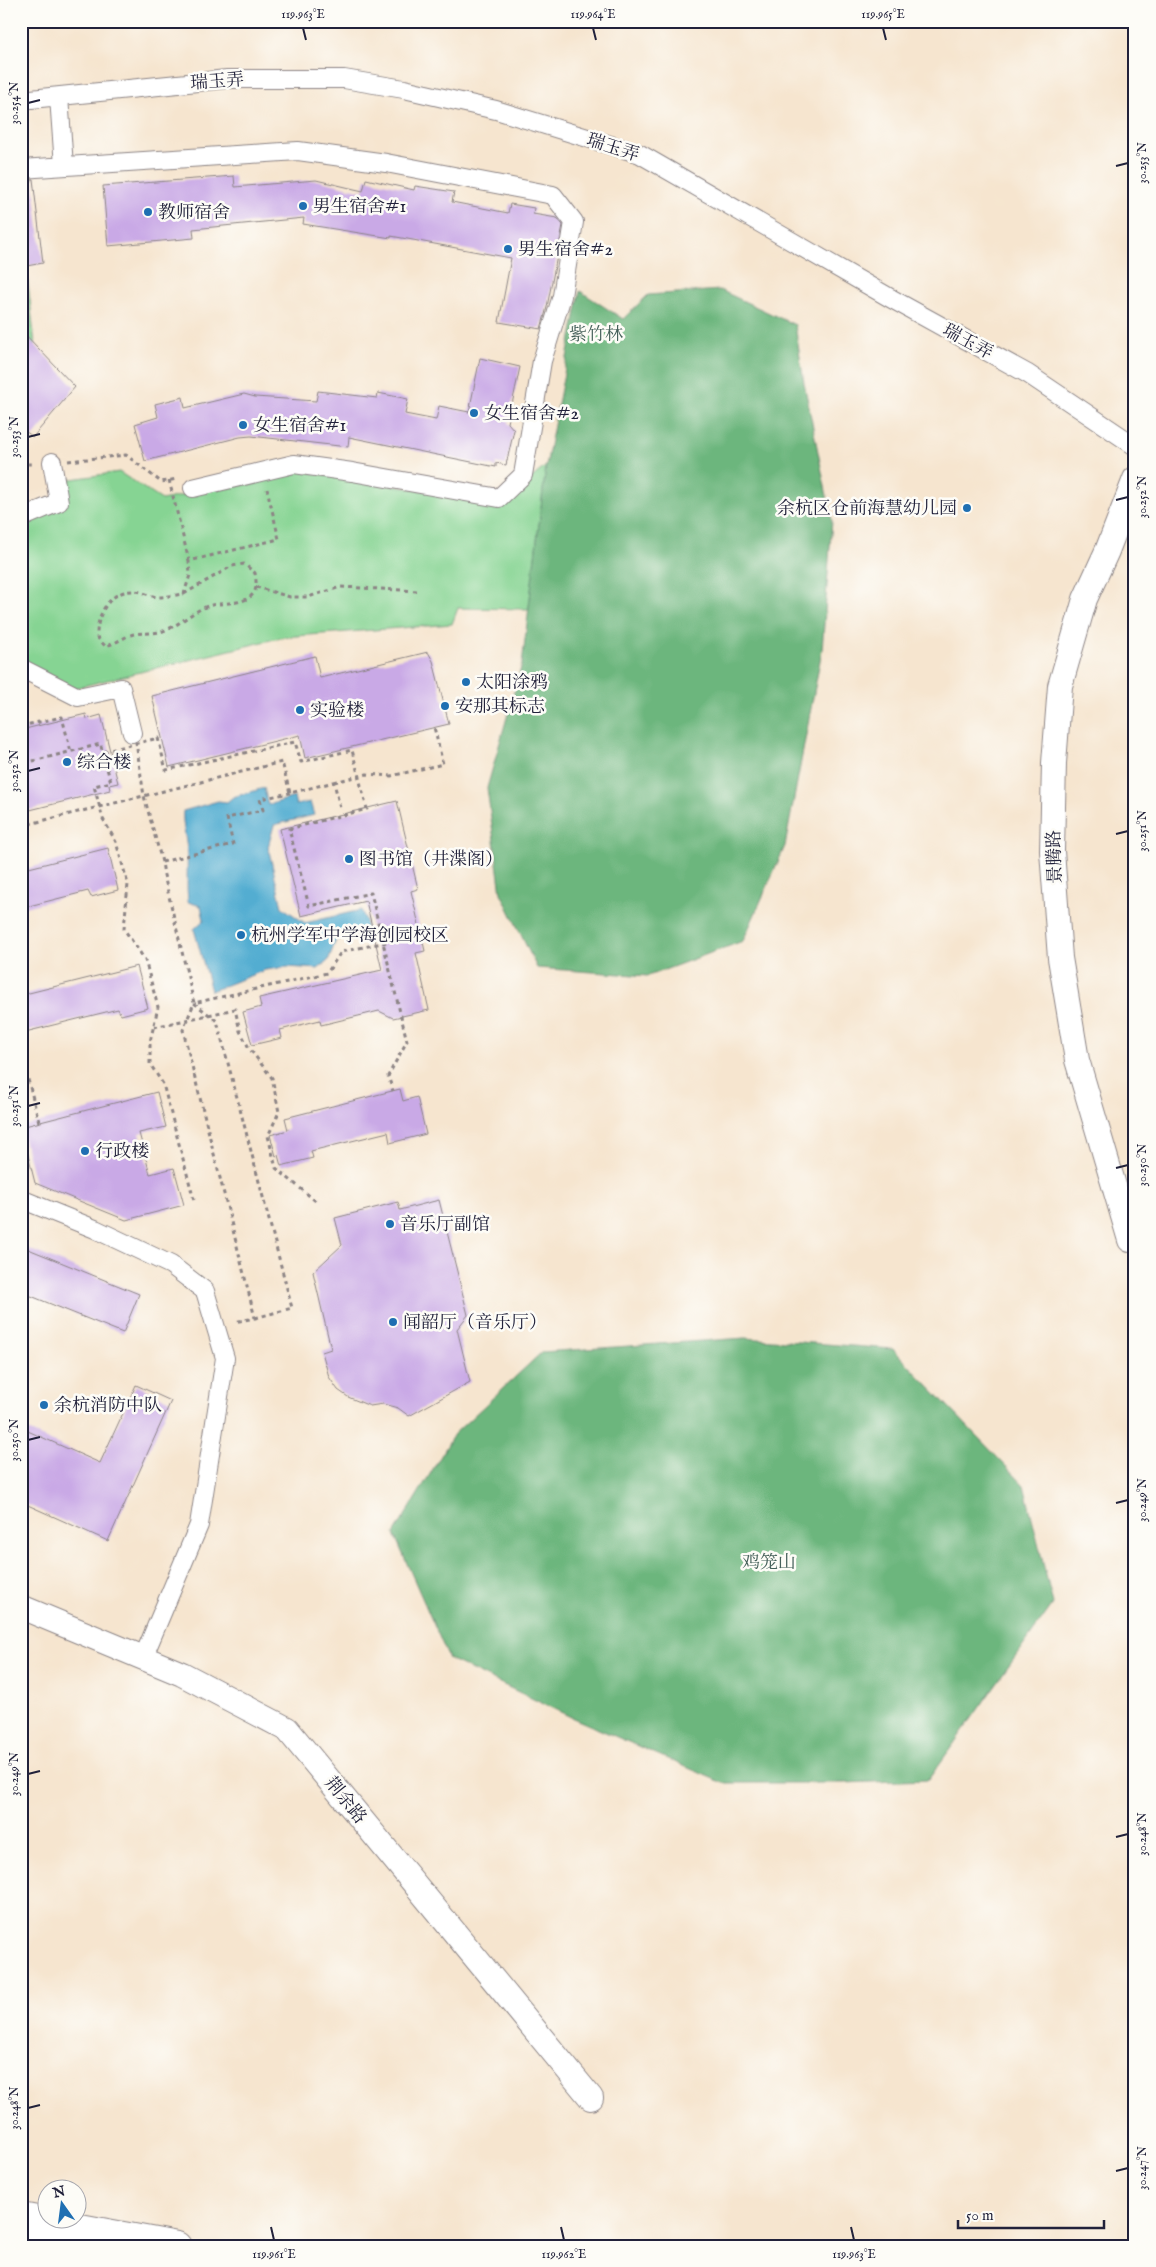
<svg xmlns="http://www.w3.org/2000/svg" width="1156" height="2267" viewBox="0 0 1156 2267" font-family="'IM FELL English','Noto Serif SC',serif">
<rect width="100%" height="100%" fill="#fdfcf7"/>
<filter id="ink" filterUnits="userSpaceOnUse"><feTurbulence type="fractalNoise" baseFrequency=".02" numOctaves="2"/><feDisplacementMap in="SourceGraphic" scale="10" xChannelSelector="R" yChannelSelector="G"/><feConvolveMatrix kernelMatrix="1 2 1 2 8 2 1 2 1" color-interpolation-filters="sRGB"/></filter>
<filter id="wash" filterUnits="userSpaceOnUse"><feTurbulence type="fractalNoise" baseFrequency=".0096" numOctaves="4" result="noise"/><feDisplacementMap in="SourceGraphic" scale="20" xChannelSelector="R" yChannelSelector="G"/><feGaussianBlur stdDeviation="1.12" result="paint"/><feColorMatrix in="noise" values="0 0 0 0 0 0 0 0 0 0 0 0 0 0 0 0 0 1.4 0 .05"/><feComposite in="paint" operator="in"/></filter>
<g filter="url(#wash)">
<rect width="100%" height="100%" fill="#f6e5cf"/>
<path fill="#86d493" stroke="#547b67" d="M21 266H26L35 344 21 345Z
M546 466 529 609 458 608 452 624 283 637 75 688 21 661V525L63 507 59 481 119 472 162 500 294 470 501 503Z"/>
<path fill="#6cb67d" stroke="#476c5c" d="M720 290 795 325 804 383 832 521 822 650 785 846 743 941 648 976 537 968 501 893 487 788 522 664 546 466 580 291 623 319 648 295Z
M745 1338 893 1349 1024 1485 1053 1604 928 1780 844 1783H723L573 1718 449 1659 394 1534 454 1434 542 1352Z"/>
<path fill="#53add1" stroke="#3a6886" d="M264 788 268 805 294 797 296 805 310 802 314 815 274 825 268 847 282 907 305 923 361 910 366 921V932L336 940 328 961 318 969 287 967 265 970 211 991 194 929 204 920 201 906 188 902C186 885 188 868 187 851 186 837 182 825 183 811L218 801 227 802 233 797Z"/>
<g id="blocks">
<path fill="#c9a9e6" d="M234 176 235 187 316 180 363 191 366 179 414 190 415 186 454 192 452 202 508 213 510 204 534 208 533 214 557 218 563 225 547 307 541 329 499 322 511 258 391 236V238L303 224 304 218 193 229 194 238 108 246 103 186Z
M33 179 43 263 21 267V180Z
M21 330 75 387 33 437 21 428Z
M480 358 520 367 508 423 514 430 506 465 496 463V467L349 437 348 447 251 436 240 437 145 461 135 424 158 417 155 404 183 397 185 408 244 394 255 397 316 401 318 391 377 398 378 393 408 399 405 414 436 420 439 406 469 412Z
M428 652 433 661 449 724 305 758 300 735 169 767 152 696 315 656 320 678Z
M86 714 87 719 101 715 118 783 109 785 110 790 30 810 21 774V730Z
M397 801 418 889 411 891 425 951 416 953 429 1010 393 1018 379 1011 321 1025 320 1020 280 1030 282 1038 252 1045 243 1012 261 1007 259 998 382 970 366 901 301 916 280 829Z
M108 848 118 890 91 897 88 891 21 908V870Z
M137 966 148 1008 121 1015 118 1009 21 1033V995Z
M400 1089 403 1101 417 1097 426 1134 390 1143 388 1132 311 1151 313 1158 281 1166 278 1155 276 1156 270 1135 288 1130 285 1118Z
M157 1092 166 1127 139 1133 150 1174 174 1168 184 1205 126 1220 35 1183 21 1127Z
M439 1200 468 1315 457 1329 470 1382 409 1416 398 1408 383 1404 370 1406 348 1397 338 1390 329 1377 322 1352 331 1349 313 1272 342 1245 335 1218 398 1202 400 1210Z
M21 1246 139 1294 123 1333 21 1292Z
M136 1385 171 1401 108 1541 21 1502V1428L100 1463Z"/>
</g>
</g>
<g filter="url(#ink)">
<use href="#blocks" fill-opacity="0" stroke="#8c8485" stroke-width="1"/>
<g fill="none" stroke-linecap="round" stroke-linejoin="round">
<defs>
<path id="street" d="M59 97 64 166
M21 100 227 79H344L404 89 496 110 640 154 892 299 1028 374 1135 446
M21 169 298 151 386 163 553 195 574 222 562 296 542 361 523 475 499 498 352 472 294 464 193 488
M21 518 59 502 52 462
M21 668 78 697 121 688 132 733
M21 1199 95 1229 171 1265 205 1291 225 1358 199 1525 143 1658"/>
<path id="secondary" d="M1130 1240 1077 1060 1060 958 1052 851 1054 763 1060 686 1085 599 1107 551 1135 479
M21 1607 182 1674 287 1729 591 2098"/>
<path id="highway" d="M21 2217 177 2246
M21 2240 50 2246"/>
</defs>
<use href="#street" stroke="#8c8485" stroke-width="20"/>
<use href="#secondary" stroke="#8c8485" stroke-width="26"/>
<use href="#highway" stroke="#8c8485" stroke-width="30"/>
<path stroke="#8c8485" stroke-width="3" stroke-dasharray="4 4" stroke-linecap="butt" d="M21 460 27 464H35
M68 461 126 455 161 482 177 479
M21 479 27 464
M169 480 189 561
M256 587 290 597H308L341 587 419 591
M184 594 232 566 244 564 255 573C256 581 258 589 252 595 244 605 221 602 208 606 193 611 182 623 168 629 156 635 146 632 134 634 125 636 116 644 105 646L97 637C96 616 109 590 134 591 142 591 149 596 157 597 166 597 175 595 184 594L190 575 189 561 279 539 267 489
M21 726 62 717 71 752
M137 749 144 796 162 862 164 875 194 1003 183 1030 255 1318 234 1322
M25 763 101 744 102 752
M334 782 367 774 391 776 443 764 434 727
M21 826 282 762 290 793 334 782 340 808
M162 862 233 844 227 818 263 810 260 799 290 793
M21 1069 25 1068 39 1122
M255 1318 292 1308 217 1021 194 1003 327 973 341 952 391 941"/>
<use href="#street" stroke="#fff" stroke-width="18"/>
<use href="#secondary" stroke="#fff" stroke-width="24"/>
<use href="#highway" stroke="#fff" stroke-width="28"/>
<path stroke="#8c8485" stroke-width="3" stroke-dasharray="4 4" stroke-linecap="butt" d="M154 1027 235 1009 240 1031 249 1048 272 1078 279 1112 268 1136 276 1168 318 1203
M194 1200 163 1084 150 1064V1042L158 1007 145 960 124 929 128 884 116 842 103 819 94 786 111 782 102 752 158 738 166 770 295 742 301 762 352 750 367 809 289 829 309 906 371 893 407 1041 388 1076 393 1091"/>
</g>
</g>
<path fill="none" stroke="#22223b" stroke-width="2" d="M303 28 306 40M593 28 596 40M883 28 886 40M28 103 40 100M1116 166 1128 163M28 437 40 434M1116 500 1128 497M28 771 40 768M1116 834 1128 831M28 1106 40 1103M1116 1168 1128 1165M28 1440 40 1437M1116 1503 1128 1500M28 1774 40 1771M1116 1837 1128 1834M28 2108 40 2105M1116 2171 1128 2168M271 2227 274 2240M561 2227 564 2240M851 2227 854 2240"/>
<g fill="#1f6fb2" stroke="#fdfcf7" stroke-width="2">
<circle cx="303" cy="206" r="5"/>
<circle cx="148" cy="212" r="5"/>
<circle cx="508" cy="249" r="5"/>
<circle cx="474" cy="413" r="5"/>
<circle cx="243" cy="425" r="5"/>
<circle cx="967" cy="508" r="5"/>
<circle cx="466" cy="682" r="5"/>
<circle cx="445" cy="706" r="5"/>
<circle cx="300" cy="710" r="5"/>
<circle cx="67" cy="762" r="5"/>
<circle cx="349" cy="859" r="5"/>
<circle cx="241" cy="935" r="5"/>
<circle cx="85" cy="1151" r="5"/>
<circle cx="390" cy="1224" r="5"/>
<circle cx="393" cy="1322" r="5"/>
<circle cx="44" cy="1405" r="5"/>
</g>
<g text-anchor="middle" stroke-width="5" stroke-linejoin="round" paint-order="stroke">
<g font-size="18" fill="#22223b" stroke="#fdfcf7">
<text transform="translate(217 81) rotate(-4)" y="6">瑞玉弄</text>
<text transform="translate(613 147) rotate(18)" y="6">瑞玉弄</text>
<text transform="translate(968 341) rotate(29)" y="6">瑞玉弄</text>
<text transform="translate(1054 857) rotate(-92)" y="6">景腾路</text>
<text transform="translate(346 1800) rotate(51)" y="6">荆余路</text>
</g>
<g font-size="18" fill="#22223b" stroke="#fdfcf7" text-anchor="start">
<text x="313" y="212">男生宿舍#1</text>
<text x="158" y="218">教师宿舍</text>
<text x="518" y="255">男生宿舍#2</text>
<text x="484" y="419">女生宿舍#2</text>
<text x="253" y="431">女生宿舍#1</text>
<text x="957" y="514" text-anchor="end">余杭区仓前海慧幼儿园</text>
<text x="476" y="688">太阳涂鸦</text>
<text x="455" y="712">安那其标志</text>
<text x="310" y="716">实验楼</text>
<text x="77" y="768">综合楼</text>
<text x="359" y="865">图书馆（井渫阁）</text>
<text x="251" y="941">杭州学军中学海创园校区</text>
<text x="95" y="1157">行政楼</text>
<text x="400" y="1230">音乐厅副馆</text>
<text x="403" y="1328">闻韶厅（音乐厅）</text>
<text x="54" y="1411">余杭消防中队</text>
</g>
<g font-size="18" fill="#45605a" stroke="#fdfcf7">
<text x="596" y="340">紫竹林</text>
<text x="769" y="1568">鸡笼山</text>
</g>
</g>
<rect width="1156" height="2267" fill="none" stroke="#fdfcf7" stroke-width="55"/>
<g transform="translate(62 2204) rotate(346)"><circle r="24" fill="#fdfcf7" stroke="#a5a5ac"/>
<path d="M0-4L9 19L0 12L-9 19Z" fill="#1f6fb2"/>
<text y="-8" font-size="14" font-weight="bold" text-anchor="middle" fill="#22223b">N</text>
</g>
<path d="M958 2220v8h146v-8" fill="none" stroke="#22223b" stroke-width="2.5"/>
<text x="966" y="2220" font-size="15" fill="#22223b" stroke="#fdfcf7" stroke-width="4" paint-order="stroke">50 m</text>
<rect x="28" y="28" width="1100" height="2212" fill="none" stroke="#22223b" stroke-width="2"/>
<g font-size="12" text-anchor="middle" fill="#22223b">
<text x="303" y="18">119.963°E</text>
<text x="593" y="18">119.964°E</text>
<text x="883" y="18">119.965°E</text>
<text transform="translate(14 103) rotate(-90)" y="4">30.254°N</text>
<text transform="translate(1142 163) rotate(-90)" y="4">30.253°N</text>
<text transform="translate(14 437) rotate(-90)" y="4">30.253°N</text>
<text transform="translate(1142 497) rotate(-90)" y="4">30.252°N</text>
<text transform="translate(14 771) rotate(-90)" y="4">30.252°N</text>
<text transform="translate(1142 831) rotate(-90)" y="4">30.251°N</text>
<text transform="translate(14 1106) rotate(-90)" y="4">30.251°N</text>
<text transform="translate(1142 1165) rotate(-90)" y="4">30.250°N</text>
<text transform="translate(14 1440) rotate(-90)" y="4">30.250°N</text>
<text transform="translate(1142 1500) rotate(-90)" y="4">30.249°N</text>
<text transform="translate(14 1774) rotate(-90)" y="4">30.249°N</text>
<text transform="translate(1142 1834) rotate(-90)" y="4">30.248°N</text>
<text transform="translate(14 2108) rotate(-90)" y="4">30.248°N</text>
<text transform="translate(1142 2168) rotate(-90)" y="4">30.247°N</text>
<text x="274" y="2258">119.961°E</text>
<text x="564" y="2258">119.962°E</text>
<text x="854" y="2258">119.963°E</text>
</g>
</svg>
